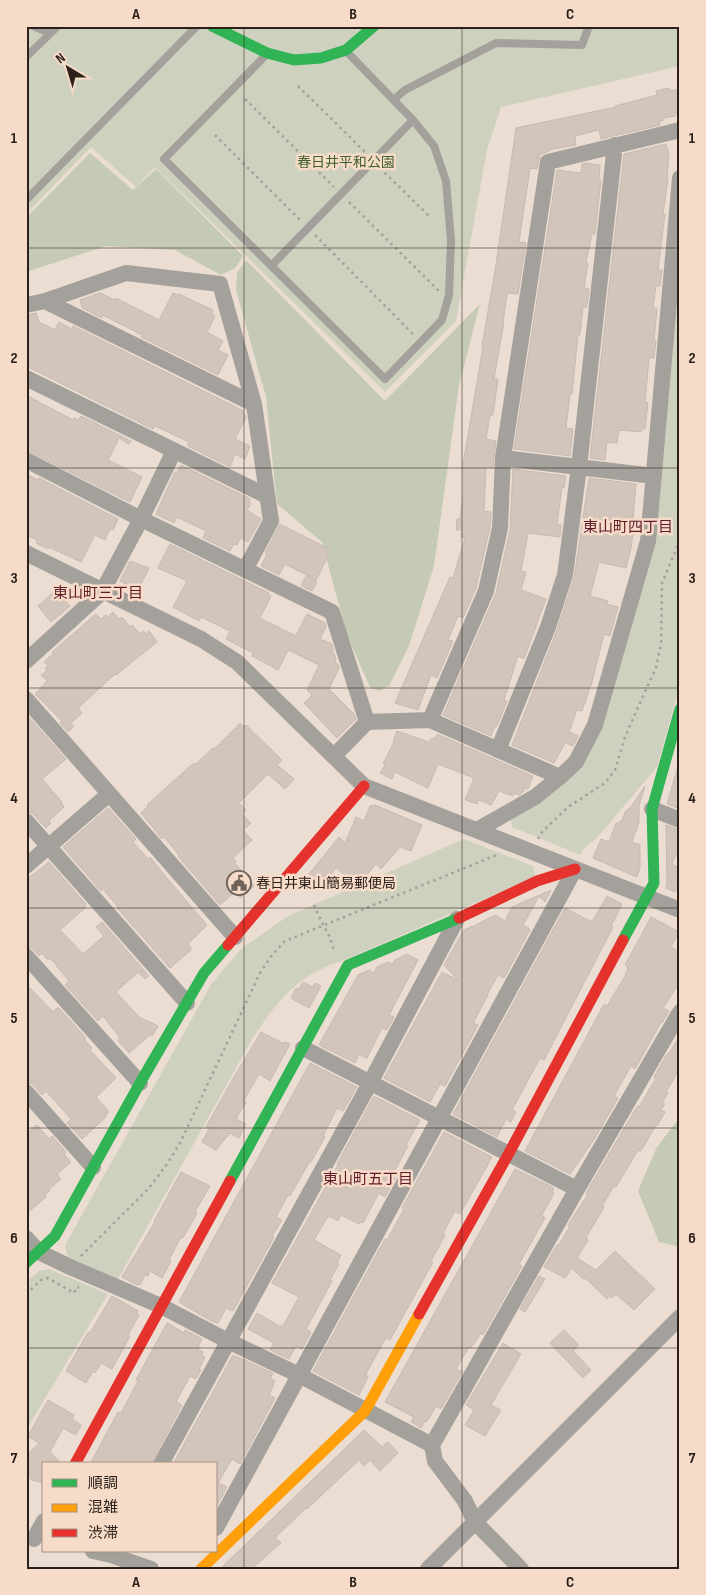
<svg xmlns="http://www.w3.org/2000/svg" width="706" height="1595" viewBox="0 0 706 1595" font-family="'Sofia Sans Condensed','Noto Sans JP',sans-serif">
<rect width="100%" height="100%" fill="#ecddd2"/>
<path fill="#cfd1bf" d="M26 26H680V66L501 107 487 150 456 321 385 392 155 167 136 187 91 147 26 214Z
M680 275V685L657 767 596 839 586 846 580 855 512 827 510 818 543 801 561 787 576 771 655 531Z
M464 839 533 866 535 877 342 961C299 974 278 1000 254 1036L118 1279 68 1259 65 1245 212 983 242 948 288 916Z
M49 1269 108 1294 26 1430V1282L39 1271Z"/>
<path fill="#c4cab3" d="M90 153 133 190 156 169 243 256 235 268 221 275 175 250 106 246 26 272V218Z
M246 260 385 401 480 304 459 385 434 566 409 646 389 686 379 691 370 687 347 635 322 542 277 504 266 397 236 290 237 273Z
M680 1117V1247L659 1242 638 1191 657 1147Z"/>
<path fill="#d2c5bb" stroke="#c6bab2" d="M669 88 670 91 680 89V112L676 113 675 116 664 118V120L659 121 660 125 601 139 599 130 575 136 576 145 553 149 536 157H540L537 169 530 168 519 242 526 243 518 294 509 293 507 294 503 322H504L494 379H498L493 415H490L486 439 496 441 493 468 486 467 484 511 491 512 490 527 476 588 463 618 458 616 448 640 453 641 437 678 431 675 418 710 395 703 450 577 453 578 465 538 461 537 462 530H456L457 519H460L463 498V464L483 347 482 346 495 271 516 128 616 107 615 106 657 95 656 91Z
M666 144 669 154 667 179H668L663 214H665L658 270H662L660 286H656L653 307 657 309 654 340 656 341 654 358H649L645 402 648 403 645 429H641V432L619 430 617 443 607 442 605 460 590 458 624 154Z
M585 163 600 165 599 180H601L595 234H592L586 262 588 263 584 288 589 289 587 307H583L580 335H578L572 394H570L566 428 573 429 570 456 514 449 557 170 581 173 582 164Z
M100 293 115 300 116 298 159 320 173 293 178 295 179 294 213 310 211 314 215 316 207 332 223 341 218 350 228 355 218 375 141 337 142 335 103 315 102 318 82 308 80 300Z
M36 313 39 322 55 330 59 322 72 329 73 326 244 411 243 413 245 415 246 418 235 439 250 446 245 459 235 454 230 467 190 447 187 445 189 442 155 426 153 429 26 366V315Z
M26 395 73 420 74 418 78 420 81 416 131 441 129 444 119 438 108 460 142 477 130 502 26 450Z
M181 465 250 499 249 502 251 503 247 510 261 519 248 542 240 538 237 545 234 544 230 551 203 538 206 531 177 517 174 523 156 514 175 472 177 473Z
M513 469 566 476 564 488 562 487 557 524 561 525 560 537 528 533 521 571 526 572 521 590 546 599 524 659 518 656 504 700 507 701 497 726H495L491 736 443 715 496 593 510 530Z
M26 474 38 480 39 478 118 519 113 530 110 529 105 540 95 535 81 562 49 547 48 549 36 543 37 540 26 535Z
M589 478 636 484 633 519 635 520 631 548 626 568 599 562 590 596 608 601 607 604 618 607 610 636 604 634 591 686H590L585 704H584L582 711 577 710 569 732 578 736 573 746 565 743 554 763 512 745 557 630 574 578Z
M280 524 331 550 316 580 285 564 279 575 261 566 267 554H266V551Z
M170 544 269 593 268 594 271 596 260 618 296 636 307 614 325 623 326 627 320 639 332 644 333 650 332 652 334 653 336 659 335 663 338 664 339 668 329 689 354 714 356 719 337 738 304 703 312 695 307 690 319 665 288 650 278 670 252 656 253 653 226 639 230 631 201 617 199 621 173 607 187 581 158 568Z
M130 561 149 568 138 590 120 581Z
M306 576 317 582 312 591 301 586Z
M56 590 70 606 51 622 38 606Z
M113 612 119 619 122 617 130 627 132 625 140 634 143 631 146 634 149 631 157 642 116 675 115 674 78 708 82 713 71 723 74 726 68 732 60 723 62 721 35 694 47 681 41 675 47 671 45 668 48 666 44 662 53 654 52 652 96 614 101 619 106 615 108 617Z
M26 714 66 759 42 779 62 802 61 803 64 807 49 821 51 823 46 828 33 814 26 811Z
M240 723 244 727 246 725 282 760 277 765 294 779 285 789 268 774 239 803 246 810 242 814 251 823 243 830 252 840 233 858 236 861 235 863 254 886 240 898 235 892 220 905 178 856 179 855 164 837 162 839 141 813 148 807 147 805 188 768 195 763 196 764 213 748 214 749Z
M397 731 429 742 432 738 435 739 437 734 533 776 528 789 525 788 523 792 519 795 514 793 513 796 499 791 491 805 479 800 477 804 465 800 474 778 438 764 428 788 395 772 392 779 380 773 385 765 383 764 394 742H393Z
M680 759V809L667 804Z
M645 786 639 806V822L632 842 640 845V868L637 877 593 858 601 839 609 842 616 823 619 824 620 821H622L625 812 631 807Z
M375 805 422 825 411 851 400 847 381 869 376 864 361 882 356 877 353 881 336 868 322 885 309 874 339 837 345 843 356 817 364 821 370 806Z
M108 808 136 839 133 842 148 859 150 857 161 871 207 925 188 944 191 948V950L170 968 117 908 118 907 103 889 101 891 63 847Z
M666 825 680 830V846L672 864 680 868V881L675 892 666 888 667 883Z
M49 862 86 904 84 906 86 907 60 930 83 954 104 936 96 927 102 922 149 976 145 979 138 972 116 992 139 1017 158 1026 152 1036 150 1035 129 1053 118 1041 120 1038 118 1035 103 1016 98 1021 65 985 69 981 52 960 47 959 42 953 39 956 33 949 26 946V880Z
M551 890 545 902 539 896 523 925 529 928 528 929 530 930 504 978 498 975 487 995H488L473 1023 478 1025 445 1086 440 1084 430 1102 384 1078 442 972 459 981 444 965 464 930 473 926 474 927 476 925 495 915 505 921 512 907Z
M607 896 622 904 611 926 613 927 544 1060 540 1058 512 1110 516 1112 511 1122 506 1119 497 1137 453 1114 565 908 592 922Z
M651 917 679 932 671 947 680 952V982L663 1008 669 1011 662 1023 661 1022 635 1069 631 1066 614 1096 618 1098 595 1138 570 1174 525 1151 603 1006 604 1004 607 1006 625 976 628 968 625 965Z
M407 954 418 960 389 1015 394 1017 387 1030 382 1028 367 1058 359 1055 355 1063 319 1045 358 975 369 970 374 973 377 967 389 962 392 964 395 960Z
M303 982 313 987 315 983 321 986 309 1008 291 998 296 988 299 989Z
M26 984 53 1012 58 1007 86 1038 84 1039 92 1048 90 1050 116 1078 96 1097 109 1112 106 1115V1117L82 1139 67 1123 71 1119 46 1091 42 1095 32 1084 26 1082Z
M261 1032 284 1044 285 1042 290 1044 270 1081 259 1074 244 1100 246 1102 236 1119 246 1124 239 1138 230 1133 216 1150 202 1142 209 1129 206 1127 230 1084Z
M680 1036V1068L666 1092 668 1093 662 1103 665 1104 661 1110 665 1112 657 1126 656 1125 641 1151 638 1150 616 1187 614 1186 602 1206 604 1207 586 1238 588 1240 577 1258 596 1270 615 1251 655 1289 634 1310 616 1294 612 1298 610 1296 607 1299 585 1278 583 1279 572 1268 565 1278 544 1267 557 1245 558 1244 559 1245 570 1226 568 1225 588 1194 586 1193 635 1110 638 1106 639 1107 656 1078 654 1077 667 1054 669 1053Z
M310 1063 357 1087 343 1111 337 1108 323 1136 325 1137 311 1162 310 1161 290 1196 288 1195 276 1217 282 1220 272 1236 274 1237 233 1311 226 1308 218 1323 211 1321 179 1302Z
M374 1096 420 1120 406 1145 408 1146 392 1176 395 1178 385 1197 379 1193 363 1223 361 1222 359 1224 341 1215 338 1221 328 1216 314 1240 341 1255 337 1263 339 1264 330 1280 332 1281 306 1329 311 1332 302 1349 296 1346 289 1359 270 1350 274 1343 248 1329 257 1313 279 1326H283L299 1297 272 1283 338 1165 337 1164Z
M37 1125 49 1139 52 1136 66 1152 64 1154 71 1162 57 1174 61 1179 49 1189 50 1190 45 1195 46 1197 26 1214V1134Z
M444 1132 492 1157 460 1214 455 1211 443 1233 445 1235 431 1261 433 1262 390 1340 387 1338 384 1341 366 1374 368 1377 359 1395 313 1371 385 1239 387 1240 404 1209 402 1208Z
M515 1169 554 1188 552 1192 554 1193 542 1215 545 1218 519 1264 522 1266 483 1335 481 1333 471 1348 469 1347 456 1369 462 1372 441 1409 436 1406 429 1419 426 1422 425 1421 421 1428 411 1422 414 1417 385 1402Z
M181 1172 210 1186 195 1212 197 1213 183 1238 181 1237 169 1260 171 1261 162 1278 150 1271 148 1276 145 1275 140 1285 135 1284 122 1277 155 1222 154 1221Z
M539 1276 545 1279 525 1312 520 1309Z
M112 1296 138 1311 137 1314 139 1315 128 1335 130 1336 112 1369 101 1363 95 1373 93 1371 86 1383 66 1371 88 1332 90 1333Z
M167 1323 184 1333 185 1330 202 1339 198 1347 199 1348V1350L203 1352 202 1355 205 1357 199 1369 201 1370 196 1379 190 1376 176 1402 182 1405 151 1464H90L118 1412 121 1413 138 1381 136 1380Z
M564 1330 578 1344V1346L573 1351 591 1370 583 1378 550 1343Z
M503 1343 521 1354 491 1405 501 1410 485 1436 465 1425 474 1410 466 1405Z
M233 1355 273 1373 270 1378 275 1381 269 1395 275 1398 240 1464 232 1459 218 1483 227 1487 216 1507V1464H173Z
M48 1400 74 1415 72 1419 81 1425 76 1435 63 1428 50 1452 62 1464H44V1483L32 1480 26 1474V1456L39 1443 28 1436Z
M364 1430 382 1447 388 1442 398 1453 380 1471 370 1460 364 1466 359 1460 307 1509 306 1508 282 1531 275 1538 281 1543 251 1569H220Z"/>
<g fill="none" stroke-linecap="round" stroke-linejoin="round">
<path stroke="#a5a09b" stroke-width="2.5" stroke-dasharray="2.5 4" stroke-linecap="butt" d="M298 86 366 153
M245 99 334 187
M215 135 300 220
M380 168 431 218
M349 202 439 291
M315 235 413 334
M538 839 542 832 568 807 605 783 615 770 625 737 643 696 656 668 661 643 662 583 680 540
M314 905C318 915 323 924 328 934 332 940 331 947 336 952
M81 1256 149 1188 167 1164 180 1143 260 973 272 955 285 941 499 854
M26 1294 41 1280 48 1278 74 1293 77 1287 79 1288"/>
<path stroke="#a4a09b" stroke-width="8" d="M33 26 50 33
M265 56 164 159 385 379 442 320 449 295 451 241 446 181 434 146 413 120 347 52
M26 57 58 26
M393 100 405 90 496 43 582 45 589 26
M26 200 197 26
M271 266 413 120"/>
<path stroke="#a4a09b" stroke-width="16" d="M45 301 254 404
M26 305 45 301 126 273 220 284 254 404 271 521 245 570
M26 378 267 496
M503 458 654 476
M26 460 141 519 332 612 367 722
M26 553 201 639 237 662 364 786 680 910
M26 661 102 592 141 519 174 451
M26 699 235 937
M430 720 486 591 500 528 503 458 548 162 680 130
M498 750 548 627 565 575 579 467 615 145
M334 756 367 722 430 720 560 777
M652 809 680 820
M26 821 187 1003
M477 830 535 797 560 777 576 762 595 725 648 541 680 178
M26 866 109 794
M26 956 140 1083
M303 1048 577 1189
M26 1092 93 1167
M26 1238 39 1252 70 1267 161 1306 228 1341 299 1375 432 1445
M161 1464 370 1083 457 919
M216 1528 575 869
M34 1539 44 1521
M93 1551 111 1555 151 1569
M428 1569 680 1317
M521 1569 475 1522 465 1501 435 1461 432 1445 577 1189 680 1012"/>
<path stroke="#30b455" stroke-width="11" d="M212 26 267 53 294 60 321 58 346 50 374 26
M623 940 654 883 652 809 680 709
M230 1181 348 965 459 918
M26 1263 55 1236 140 1083 204 973 228 945"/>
<path stroke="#ff9f0a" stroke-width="11" d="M201 1569 365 1411 419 1314"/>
<path stroke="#e5322d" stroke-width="11" d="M459 918 537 881 575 869
M228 945 364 786
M419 1314 509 1153 623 940
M75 1464 230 1181"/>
</g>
<path fill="none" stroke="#2b211a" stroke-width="1" stroke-opacity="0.55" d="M244 26V1569M462 26V1569M26 248H680M26 468H680M26 688H680M26 908H680M26 1128H680M26 1348H680"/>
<defs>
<symbol id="civic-ring" viewBox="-11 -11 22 22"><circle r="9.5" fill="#f6dbc8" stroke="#6f635a" stroke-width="1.5"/><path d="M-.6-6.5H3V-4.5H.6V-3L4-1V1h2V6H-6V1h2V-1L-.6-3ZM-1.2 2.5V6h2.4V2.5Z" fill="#6f635a"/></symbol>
</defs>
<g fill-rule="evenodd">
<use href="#civic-ring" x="225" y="869" width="28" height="28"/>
</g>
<g text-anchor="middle" stroke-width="5" stroke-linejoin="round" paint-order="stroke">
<g font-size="14" fill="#426130" stroke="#f6dbc8">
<text x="346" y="167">春日井平和公園</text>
</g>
<g font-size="14" fill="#2b211a" stroke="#f6dbc8" text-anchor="start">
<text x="256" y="888">春日井東山簡易郵便局</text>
</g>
<g font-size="15" fill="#5f1a28" stroke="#f6dbc8">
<text x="628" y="532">東山町四丁目</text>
<text x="98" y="598">東山町三丁目</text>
<text x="368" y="1184">東山町五丁目</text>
</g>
</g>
<rect width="706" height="1595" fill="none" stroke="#f6dbc8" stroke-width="55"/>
<rect x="42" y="1462" width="175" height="90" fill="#f6dbc8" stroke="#a59182"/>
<rect x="52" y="1479" width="25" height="8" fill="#30b455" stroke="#a59182"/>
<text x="88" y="1488" font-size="15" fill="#2b211a">順調</text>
<rect x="52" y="1504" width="25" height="8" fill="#ff9f0a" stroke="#a59182"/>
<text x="88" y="1512" font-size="15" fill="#2b211a">混雑</text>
<rect x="52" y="1529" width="25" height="8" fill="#e5322d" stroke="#a59182"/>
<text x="88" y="1538" font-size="15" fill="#2b211a">渋滞</text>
<g transform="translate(68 68) rotate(322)" stroke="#f6dbc8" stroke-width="4" paint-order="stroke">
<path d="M0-4L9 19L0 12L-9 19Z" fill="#2b211a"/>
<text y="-8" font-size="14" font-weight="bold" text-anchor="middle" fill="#2b211a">N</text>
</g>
<rect x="28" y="28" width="650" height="1540" fill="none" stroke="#2b211a" stroke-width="2"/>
<g font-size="16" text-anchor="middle" font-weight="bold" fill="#2b211a">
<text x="136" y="19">A</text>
<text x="353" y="19">B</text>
<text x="570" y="19">C</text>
<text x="14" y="143">1</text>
<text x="692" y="143">1</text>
<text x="14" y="363">2</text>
<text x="692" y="363">2</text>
<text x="14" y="583">3</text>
<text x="692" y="583">3</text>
<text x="14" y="803">4</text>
<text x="692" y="803">4</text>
<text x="14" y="1023">5</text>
<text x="692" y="1023">5</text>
<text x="14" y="1243">6</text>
<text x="692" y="1243">6</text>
<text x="14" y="1463">7</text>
<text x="692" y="1463">7</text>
<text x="136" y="1587">A</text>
<text x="353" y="1587">B</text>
<text x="570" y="1587">C</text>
</g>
</svg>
